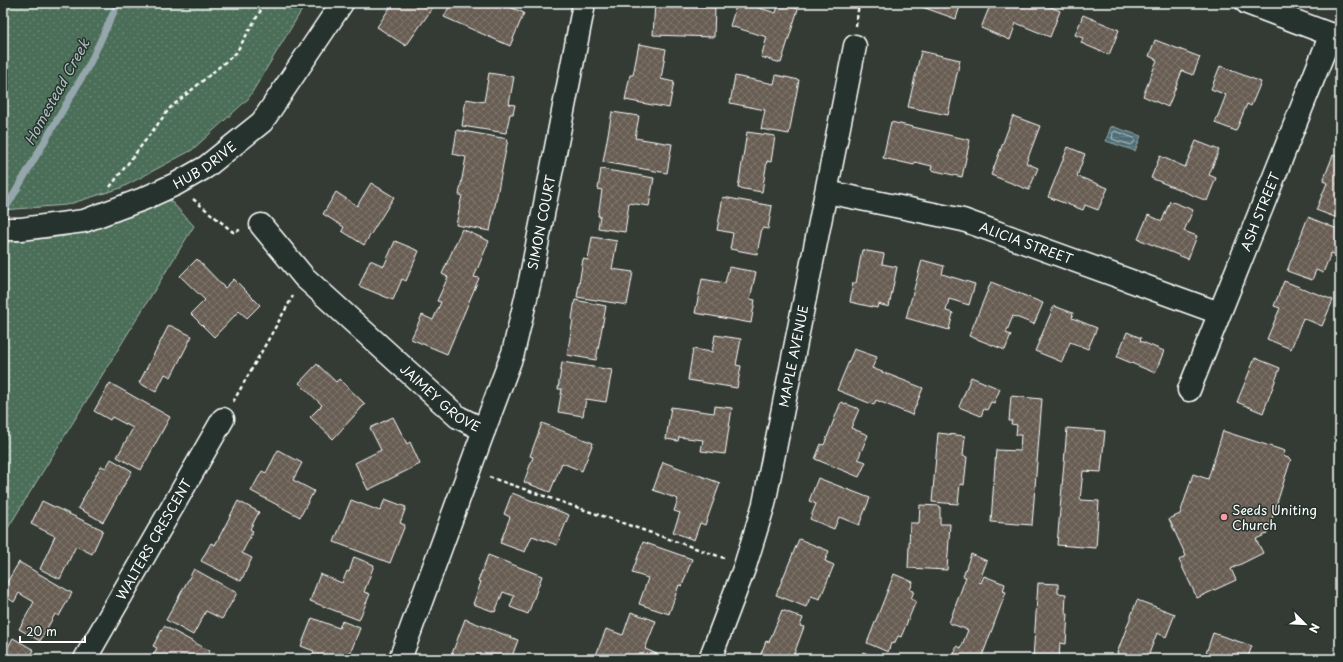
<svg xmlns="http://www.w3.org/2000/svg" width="1343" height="662" viewBox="0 0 1343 662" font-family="'Playpen Sans',sans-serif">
<defs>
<pattern id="grass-dots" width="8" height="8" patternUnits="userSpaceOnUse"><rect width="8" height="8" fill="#4c6e59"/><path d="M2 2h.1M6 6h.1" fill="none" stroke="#678472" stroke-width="1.8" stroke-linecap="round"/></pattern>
<pattern id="water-rules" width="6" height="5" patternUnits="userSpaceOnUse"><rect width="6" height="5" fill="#4e6c74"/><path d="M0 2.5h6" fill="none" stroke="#698289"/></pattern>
<pattern id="building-cross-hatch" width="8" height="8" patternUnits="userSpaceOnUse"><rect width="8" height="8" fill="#675d52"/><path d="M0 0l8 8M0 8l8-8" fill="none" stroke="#7e756c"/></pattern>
</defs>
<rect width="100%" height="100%" fill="#333b34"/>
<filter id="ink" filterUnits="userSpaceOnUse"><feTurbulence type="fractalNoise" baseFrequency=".025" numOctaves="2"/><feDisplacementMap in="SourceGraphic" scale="8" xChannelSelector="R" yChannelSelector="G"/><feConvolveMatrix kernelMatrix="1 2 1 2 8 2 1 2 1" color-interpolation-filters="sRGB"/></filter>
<g filter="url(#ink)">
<path fill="url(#grass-dots)" stroke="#a6b6ac" d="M3 3H306L248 99 192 150 121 188 66 205 3 210Z
M170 200 194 226 3 536V243L66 236Z"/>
<path fill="url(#water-rules)" stroke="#95a7ac" d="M1111 126 1141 136 1135 151 1106 141Z"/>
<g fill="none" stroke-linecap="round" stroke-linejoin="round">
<path stroke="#b8c4c7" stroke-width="1" d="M1115 131 1134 138 1135 140 1133 144 1131 145 1112 139 1113 133Z"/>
<path stroke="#95a7ac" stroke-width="7" d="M3 213 89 65 118 3"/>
</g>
<path fill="url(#building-cross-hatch)" stroke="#fff" d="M393 3H436L406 46 377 27Z
M451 3H501L524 13 510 46 444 17Z
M655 3H683L682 6 715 7 714 37 653 35Z
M737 3H743L776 13 779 3 798 9 781 63 761 57 767 37 730 26Z
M911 3H961L956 19Z
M991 3H1041L1060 11 1050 37 1016 23 1010 40 981 28Z
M1083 15 1119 30 1109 55 1081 43 1083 38 1075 35Z
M1155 40 1200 57 1193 75 1182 71 1168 107 1143 96 1157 60 1149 56Z
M639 44 666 49 661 79 674 82 669 108 625 100 630 75H633Z
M921 51 960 60 948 115 908 107Z
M1220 66 1261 82 1251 106 1247 104 1236 131 1215 123 1226 95 1211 89Z
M489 73 514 77 509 104 515 105 513 114H510L506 133 462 126 466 99 484 102Z
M776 75 799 80 789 134 761 129 765 110 730 103 735 76 774 84Z
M612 112 639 116 635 138 672 144 667 173 603 162Z
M1013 116 1040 126 1026 163 1038 168 1029 190 991 175Z
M891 122 970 140 962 177 931 170 932 166 915 162 914 165 883 158Z
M457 130 508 139 490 231 456 225 462 195H459L466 157 453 154Z
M747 132 775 136 771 162 767 161 762 192 738 188Z
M1196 141 1219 150 1209 175 1216 178 1207 201 1151 178 1160 156 1185 167Z
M1068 147 1085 154 1077 176 1108 188 1098 210 1085 205 1083 210 1048 197Z
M1333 155 1340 158V219L1316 210 1327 183 1323 181Z
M601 169 654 178 649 206 629 203 625 232 598 228 600 216H598L602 190 598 189Z
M371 183 394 197 364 245 342 231 344 227 323 214 336 192 357 206Z
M723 197 772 206 768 229 762 228 757 254 730 249 733 233 717 230Z
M1170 201 1193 210 1184 231 1197 236 1188 259 1138 239 1148 215 1162 221Z
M1308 217 1340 230V256L1331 253 1323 273 1316 270 1312 280 1287 271Z
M462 229 489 241 474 277 479 278 447 354 411 339 422 315 433 320 441 302 437 301 448 277 442 274Z
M592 237 617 241 612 269 633 272 627 305 577 297 583 259 588 260Z
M395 241 419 251 406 281 402 279 393 300 359 286 370 260 384 266Z
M862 250 884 254 882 264 897 267 889 307 878 304 877 308 850 302 853 283H856Z
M197 259 225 288 234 279 260 305 247 318 239 311 214 337 191 314 205 300 180 276Z
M922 260 944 266 942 274 975 284 969 305 949 299 946 311 953 313 949 330 906 318Z
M729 267 756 272 750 299 755 300 751 323 695 313 702 279 725 283Z
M1284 281 1333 300 1322 326 1303 318 1291 349 1267 339 1280 308 1274 306Z
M991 282 1043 303 1034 324 1013 316 1006 333 1011 335 1005 350 969 336Z
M575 300 606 306 596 360 567 355 573 320 572 319Z
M1054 306 1073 313 1072 318 1097 328 1088 349 1070 342 1062 362 1035 351Z
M169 325 192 336 171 377 165 374 156 392 139 383Z
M1127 332 1141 338 1140 341 1164 351 1155 373 1117 357Z
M715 335 741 339 736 365 741 366 737 388 688 380 693 349 712 352Z
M854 349 877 357 872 368 923 388 912 415 876 400 874 405 837 390Z
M1255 358 1280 368 1263 413 1237 402Z
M562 362 612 370 606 402 586 399 583 416 558 412 562 389H558Z
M317 364 336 382 339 379 365 404 333 439 310 417 322 405 299 383Z
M971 377 1000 389 994 403 991 402 987 410 984 409 981 416 959 407Z
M110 383 170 417 141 470 117 457 133 428 112 417 110 420 94 411Z
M1011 396 1042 399 1032 525 991 522 996 450 1020 451 1021 435H1016L1017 425 1011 424 1012 421H1009Z
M841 402 859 409 851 428 868 435 858 459 866 462 859 477 815 459 821 444 824 445Z
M715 406 732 408 725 454 701 451 703 440 679 437 678 441 666 439 671 407 714 413Z
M393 417 407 444 410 442 420 464 368 490 355 463 381 450 370 428Z
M542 423 593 443 582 471 562 463 550 492 524 482 533 457 530 456Z
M1067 428 1105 431 1101 472 1083 471 1080 500 1099 501 1096 548 1057 545Z
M1223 431 1285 451 1283 456 1291 459 1267 534 1256 539 1263 553 1231 569 1236 580 1197 598 1179 560 1186 556 1169 519 1180 514 1193 474 1208 479Z
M938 433 965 436 963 456 967 457 964 485 960 484 958 504 932 502Z
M278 450 302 463 293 480 314 491 300 517 251 491 262 471 266 473Z
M111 459 132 471 103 522 78 508 101 466 106 468Z
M663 462 720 483 705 525 700 523 694 540 673 532 680 513 674 511 678 499 653 490Z
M818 478 870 498 859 525 839 517 834 529 810 519 816 504 809 501Z
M512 493 569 515 557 545 532 536 525 552 500 543 510 517 504 514Z
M385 499 406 507 400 523 405 525 390 563 334 542 351 500 380 511Z
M42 501 103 530 92 554 76 546 60 579 40 569 55 536 31 524Z
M238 501 259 512 250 529 253 531 242 553 252 558 241 581 201 561 211 543 215 545Z
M920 505 940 506V524H950L947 570 908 568 910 523H919Z
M799 539 829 551 825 561 834 565 820 599 811 596 806 607 776 595Z
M643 542 692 559 682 586 679 585 669 614 639 604 648 578 632 573Z
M971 554 987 561 979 582 981 583 984 576 1005 584 1003 591 1006 592 981 659H952L957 646 961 648 968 630 949 623 966 577 963 576Z
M488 555 542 576 528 614 510 607 514 596 503 592 495 612 473 604 481 582 478 581Z
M354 557 374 565 364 592 370 594 359 620 310 601 320 574 342 583 347 571 349 572Z
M19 562 72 593 59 616 55 614 40 641 19 629 34 602 19 593 14 602 3 595V589Z
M194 569 237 593 222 619 206 611 193 635 166 620Z
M894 574 913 582 910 590 914 591 911 599 916 601 901 637 898 636 894 644 891 643 888 652 867 643Z
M1038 583 1058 584V593L1066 594 1065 614H1068L1066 644 1060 643 1059 659H1033Z
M1137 600 1175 614 1166 637 1157 633 1147 659H1133L1117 653Z
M782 610 803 618 800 626 804 627 792 659H759L766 641 769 642Z
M631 612 656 621 645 649 657 654 655 659H608L596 655 606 629 623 635Z
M312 618 339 628 342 621 360 628 348 659H311L314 651 301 646Z
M465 619 518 640 511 659H450Z
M164 626 210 651 206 659H151L157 648 153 646Z
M1213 633 1252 646 1247 659H1204Z
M13 638 34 650 29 659H3V656Z
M863 652 880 659H861Z"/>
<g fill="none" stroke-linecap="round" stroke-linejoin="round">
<defs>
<g id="street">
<path id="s1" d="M827 192 963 220 1219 313"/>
<path id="s2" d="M261 225 304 277 458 417 484 430 400 659"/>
<path id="s3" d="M1189 390 1331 34"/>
<path id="s4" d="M484 430 513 353 530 281 583 9"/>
<path id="s5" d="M85 659 223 419"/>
<path id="s6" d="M710 659 745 566 764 504 855 46"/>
</g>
<g id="secondary">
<path d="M1247 3 1340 38"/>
<path id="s7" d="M3 229H21L84 221 143 199 176 184 206 167 262 122 342 3"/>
</g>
</defs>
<use href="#street" stroke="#fff" stroke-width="25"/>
<use href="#secondary" stroke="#fff" stroke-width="25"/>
<path stroke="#fff" stroke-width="2.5" stroke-dasharray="4 3" stroke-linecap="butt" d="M856 26 859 3
M110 187 170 108 236 53 265 3
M193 199 233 232 240 230
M233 402 293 296
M489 477 724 558"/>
<use href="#street" stroke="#26332d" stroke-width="22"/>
<use href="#secondary" stroke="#26332d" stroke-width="22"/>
</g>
</g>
<circle fill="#ff9aa2" stroke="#26332d" stroke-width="1.5" cx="1224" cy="517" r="4"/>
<g text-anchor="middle" stroke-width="3" stroke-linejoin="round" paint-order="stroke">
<g font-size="13" fill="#fff" stroke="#26332d">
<text dy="5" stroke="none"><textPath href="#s7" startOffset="215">HUB DRIVE</textPath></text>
<text dy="5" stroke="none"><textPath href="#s3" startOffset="192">ASH STREET</textPath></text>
<text dy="5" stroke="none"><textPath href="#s4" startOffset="216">SIMON COURT</textPath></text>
<text dy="5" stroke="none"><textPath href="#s1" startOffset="206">ALICIA STREET</textPath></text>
<text dy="5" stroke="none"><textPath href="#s6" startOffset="315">MAPLE AVENUE</textPath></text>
<text dy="5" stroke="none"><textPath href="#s2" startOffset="250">JAIMEY GROVE</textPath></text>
<text dy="5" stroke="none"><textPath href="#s5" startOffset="138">WALTERS CRESCENT</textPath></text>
</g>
<g font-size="13" fill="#fff" stroke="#26332d" text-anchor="start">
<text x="1232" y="515">Seeds Uniting<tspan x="1232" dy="15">Church</tspan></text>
</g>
<g font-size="14" font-style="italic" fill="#afbdc0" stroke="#26332d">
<text transform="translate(57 92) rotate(-61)" y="5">Homestead Creek</text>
</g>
</g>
<rect width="1343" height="662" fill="none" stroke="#26332d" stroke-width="16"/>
<rect x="8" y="8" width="1327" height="646" fill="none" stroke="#fff" stroke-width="1.5" filter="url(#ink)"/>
<g transform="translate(1305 624) rotate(114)" stroke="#26332d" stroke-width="3" paint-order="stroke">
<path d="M0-3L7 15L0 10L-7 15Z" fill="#ffffff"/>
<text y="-6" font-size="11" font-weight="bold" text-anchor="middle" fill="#ffffff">N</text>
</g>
<path d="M20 636v6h65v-6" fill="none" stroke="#ffffff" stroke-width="2"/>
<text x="26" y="636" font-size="12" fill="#ffffff" stroke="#26332d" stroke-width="3" paint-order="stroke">20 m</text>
</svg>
